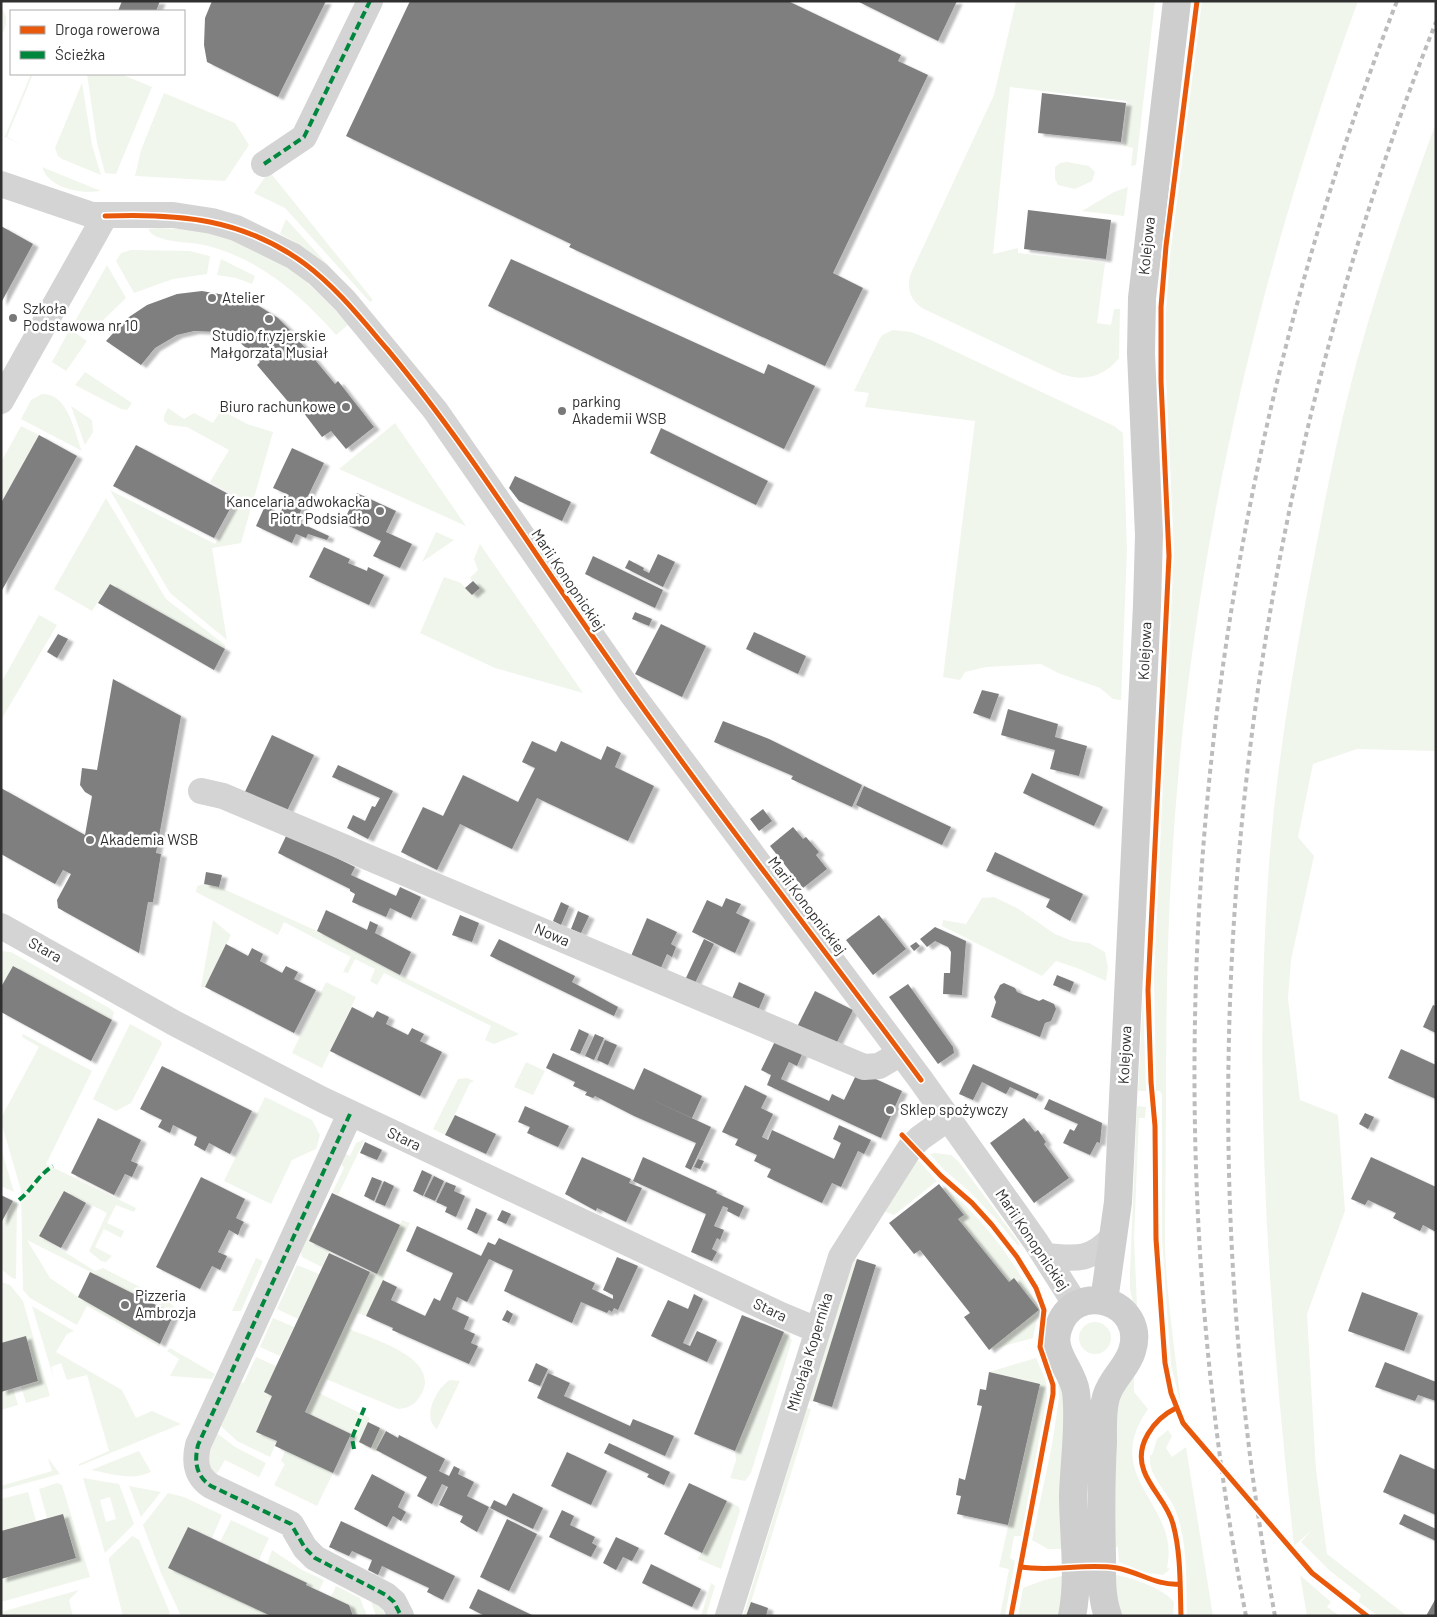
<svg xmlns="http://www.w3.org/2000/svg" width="1437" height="1617" viewBox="0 0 1437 1617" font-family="Barlow,sans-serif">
<defs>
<filter id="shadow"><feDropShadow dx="5.5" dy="3" stdDeviation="1" flood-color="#0004"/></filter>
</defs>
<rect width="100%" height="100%" fill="#fff"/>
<path fill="#f0f6ec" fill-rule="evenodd" d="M1016 1H1155L1136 165 1131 166 1133 148 1124 146 1125 142 1123 141 1127 101 1010 87 993 254 1018 248V253L1105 263 1097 323 1111 325 1114 309H1120L1119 358C1104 377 1084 382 1061 374L924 309C910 301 906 288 911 273L994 95Z
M1202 1H1358C1256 278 1189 566 1172 861 1164 983 1167 1105 1165 1226 1164 1283 1175 1348 1181 1405L1171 1365 1162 1239V1095L1160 1091H1156L1154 975 1174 551 1166 376V311L1170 257Z
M1 8C9 17 7 26 1 36Z
M31 74H33L7 137 25 146 1 135 5 136Z
M87 74H121L152 87 116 174 105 173 97 143Z
M82 83 92 145 101 175 62 159 58 156 55 148Z
M164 93 235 123 249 145 225 181 135 176 141 150Z
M1436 123V751L1357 749 1313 764 1298 837 1314 856 1291 960 1288 998 1300 1100 1338 1115 1345 1211 1307 1314 1316 1470 1327 1554 1407 1616H1378L1358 1601 1361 1595 1329 1570 1301 1542 1312 1530 1294 1546C1270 1325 1253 1102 1268 879 1274 785 1289 691 1306 599 1323 511 1339 421 1364 336 1385 264 1410 193 1436 123Z
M1067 162 1089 166 1095 172 1092 181 1075 189 1058 185 1055 179V167L1060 163Z
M42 167 101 191C81 194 49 189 42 167Z
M269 171 373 300 370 302 285 208 254 193Z
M1128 187 1124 216 1082 211 1114 192Z
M286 219 349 288 295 242 280 234Z
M159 228 197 230 225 237 274 260 301 276 349 324 336 335C301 295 261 260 208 246 192 241 155 244 148 229Z
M131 250 189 251 210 256 207 274 173 279 134 293 116 261 121 253Z
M221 259 255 276 252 284 236 278 217 275Z
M107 265 126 298 92 331 75 321Z
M70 329 87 341 66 371 52 362Z
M893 330 911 332 931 340 1114 426 1123 433 1127 550 1121 700 1113 699 1100 688 1058 673 1041 664 986 667 965 672 960 680 943 677 975 421 865 407 869 393 854 391 879 340 882 335Z
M85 372 132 403 127 410 121 409 75 385Z
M42 394C68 393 74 431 82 451L21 419 31 400Z
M71 406 92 420 93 432 85 445Z
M168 408 184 419 194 413 213 423 221 410 247 424 273 432 241 543 212 548 227 640 170 593 110 490 215 544 241 499 210 482 229 450 187 427 169 425 164 421V416Z
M395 423 466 526 339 469Z
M21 426 39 435 1 503V462Z
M106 498 166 599 225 645V649L110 584 92 611 54 589Z
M436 532 454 540 422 562Z
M480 544 583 693 495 668 420 633 444 577 461 583 472 595 480 588 470 578 478 570 474 559Z
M39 615 57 625 1 720V683Z
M204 884 219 887 317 931 400 975 519 1034 494 1044 485 1040 491 1026 384 973 377 985 370 981 375 969 355 959 348 973 343 972 351 957 284 922 278 935 196 892 197 886Z
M994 897 1017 908 1055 934 1072 941 1089 943 1105 952 1108 968 1106 981 1077 968 1056 961 1042 976 942 926 943 920 966 924 982 898Z
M213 920 231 935 205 987H201Z
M1 951 11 952 109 1008 114 1012 112 1020 13 966 1 987Z
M326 982 356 997 322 1068 292 1053Z
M1143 995 1146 1091H1138Z
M130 1024 161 1041 162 1044 131 1103 116 1111 93 1099Z
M23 1034 92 1071 46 1164 136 1208 134 1212 116 1205 107 1223 124 1231 121 1238 104 1229 95 1247 112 1256 106 1262 101 1261 89 1251 107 1213 64 1191 39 1236 95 1271 103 1268 171 1303 176 1311 174 1314 27 1240 50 1278 78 1297 160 1344V1347L87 1306 77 1325 30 1298 23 1290 21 1190 1 1122V1118L39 1047 22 1037Z
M526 1062 545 1071 533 1095 514 1087Z
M467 1078 474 1081 470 1083 445 1135 433 1129 458 1079Z
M265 1097 312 1120 320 1135 316 1149 292 1160 271 1204 224 1181Z
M1137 1106 1146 1107 1145 1118H1139L1134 1238 1137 1306 1135 1309 1130 1290V1272Z
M365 1139 338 1195 332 1193 344 1168 340 1162V1151L350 1156 356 1143Z
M1 1148 14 1192 1 1186Z
M935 1153 951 1155 959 1162 1020 1244 1018 1246 995 1218 969 1191 943 1169 930 1154Z
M918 1160 937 1181 894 1215 883 1211 908 1172Z
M940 1183C983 1218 1015 1260 1039 1309L1033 1338 989 1350 1009 1282 958 1219 963 1215Z
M13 1201 17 1202 16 1279 12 1278 1 1269V1223Z
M402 1220 410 1223 366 1316 357 1313 349 1329C373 1339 440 1358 422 1393 416 1404 410 1408 398 1409L326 1379 319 1393 370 1418 359 1442 371 1448 380 1428 386 1431 376 1450 384 1455 349 1438 351 1434 305 1412 370 1271 377 1274Z
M311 1228H315L309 1241 329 1251 322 1267 302 1257 299 1247Z
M256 1258 263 1261 241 1311H232Z
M857 1259 813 1402 809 1401 854 1260Z
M297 1265 319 1274 298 1319 277 1309Z
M1 1282 10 1285 23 1301 50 1396 26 1403 21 1386 38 1381 1 1343Z
M32 1306 74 1331 67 1334 56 1352 122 1390 136 1418 152 1411 181 1424 79 1466V1464L109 1451 87 1375 67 1380 61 1363 51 1367 55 1383Z
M273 1318 294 1327 280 1356 260 1347Z
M1079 1338a16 16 0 1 1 32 0a16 16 0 1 1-32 0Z
M784 1332 792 1340 751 1473 745 1481 730 1478 736 1460 735 1451Z
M170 1348 215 1374 212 1379 170 1376 179 1359 167 1351Z
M256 1357 276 1366 264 1392 272 1396 256 1431 277 1441 270 1457 237 1441 221 1426 239 1384 244 1382Z
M1036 1358 1046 1381 1047 1397 1021 1536H1014L1010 1558 1015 1561 1005 1616H1000L1009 1569 999 1567 1040 1384 989 1372Z
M1134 1374V1392L1148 1409C1099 1479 1181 1503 1167 1568L1170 1569 1163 1575 1147 1573 1119 1562 1118 1547H1110L1113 1407Z
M450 1380 460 1381 437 1429C421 1418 437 1387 450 1380Z
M1058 1380 1064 1385 1065 1549H1048L1032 1540 1052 1445 1059 1398Z
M13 1388 18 1405 1 1410V1392Z
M807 1408 811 1409 751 1602 746 1616H743Z
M213 1430 235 1447 266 1463 259 1477 225 1460 216 1475C204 1462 208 1445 213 1430Z
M1168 1430 1172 1436 1166 1448 1172 1457 1186 1447 1213 1616H1187C1186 1582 1188 1541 1175 1509 1168 1492 1147 1475 1150 1455H1152L1157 1439Z
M139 1451 151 1472C131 1481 113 1474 91 1470Z
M285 1451 333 1473 317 1506 274 1485 285 1464 281 1461Z
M48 1458 60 1474 1 1490V1486L52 1471Z
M83 1478 119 1484 134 1524 105 1553ZM110 1497 116 1519 106 1522 100 1500Z
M57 1483 62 1485 90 1577 1 1602V1579L76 1557 63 1514 47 1518 39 1489Z
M129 1486 161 1492 141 1517Z
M28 1492 36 1521 1 1531V1499Z
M168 1493 184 1497 222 1515 212 1538 188 1527 168 1568 271 1616H181L161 1573 143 1525Z
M727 1501 739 1507 740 1511 721 1569 698 1559Z
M231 1520 269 1538 259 1560 220 1542Z
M132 1536 139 1540 170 1613 167 1616H123L109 1562V1558Z
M272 1550 302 1570 324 1580 319 1591 267 1564Z
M1111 1574C1127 1576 1164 1588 1174 1602L1173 1616H1121Z
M1066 1575 1061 1616H1018L1023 1588 1044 1580Z
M1300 1575 1331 1602 1327 1607 1340 1616H1307Z
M711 1583 715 1586 706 1616H701Z
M336 1586 360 1598 367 1616H353L349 1605 331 1597Z
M79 1590 69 1600 73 1616H1V1612Z
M368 1592 376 1596 386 1616H376Z"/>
<path fill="#7f7f7f" filter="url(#shadow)" d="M122 1H160L156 11H118Z
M212 1H326L278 97 207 62 204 45 205 18Z
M410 1H788L901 55 898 61 928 75 833 273 863 288 825 366 569 247 571 244 346 136Z
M857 1H957L938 41Z
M1042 93 1126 103 1121 142 1038 133Z
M1028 210 1111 220 1106 259 1024 249Z
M1 226 33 244 1 303Z
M511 259 764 374 768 364 815 386 784 449 488 306Z
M202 291 242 298 259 306 278 318 291 331 335 384 338 381 374 427 346 449 331 431 322 437 300 408 296 411 257 365 260 362 255 356 236 339 221 332 194 331 177 335 155 348 141 365 106 341 126 319 147 305 177 294Z
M661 428 768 481 756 505 650 453Z
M39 435 77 456 1 592V503Z
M136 445 236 498 214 538 113 486Z
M292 448 324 463 296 521 329 536 327 540 308 534 306 538 296 534 292 543 256 526 265 506 280 513 289 495 273 488Z
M515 476 571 502 562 521 519 501 509 488Z
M357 493 396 511 386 532 412 544 400 568 373 556 381 541 343 523Z
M324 547 350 559 348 563 367 571 368 567 384 575 369 605 309 577Z
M658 554 675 562 663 587 625 568 629 560 644 568 643 570 649 573Z
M593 556 663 590 655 608 585 574Z
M473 581 480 588 472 595 465 588Z
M110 584 225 649 214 670 98 603Z
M635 612 652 619 649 626 632 619Z
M661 624 706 646 682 697 635 674Z
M754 632 806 656 798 674 746 649Z
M58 634 68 639 57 658 47 652Z
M113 679 181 716 156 853 161 854 153 902H148L139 953 58 908 57 900 71 874 63 870 55 884 1 854V788L85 835 92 796 85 792 80 785 82 768 97 770Z
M982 690 999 694 990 719 973 713Z
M1008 709 1058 724 1055 737 1087 746 1079 776 1050 769 1055 750 1001 735Z
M723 721 769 739 862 785 852 807 791 779 793 776 714 742Z
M272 735 314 755 284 817 242 798Z
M532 741 556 752 561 741 601 760 607 746 621 753 615 767 654 786 628 841 537 798 512 849 460 824 437 870 401 852 423 807 443 816 463 775 518 802 535 768 522 762Z
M338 765 393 791 368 839 347 828 353 815 365 821 372 806 375 807 380 798 332 777Z
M1032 773 1103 807 1094 826 1023 793Z
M864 786 951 827 942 845 856 805Z
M763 809 772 821 759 831 750 819Z
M793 827 803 839 806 837 819 852 816 855 827 869 803 888 770 846Z
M287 834 355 867 351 875 396 896 400 887 421 897 411 918 390 908 386 917 352 902 355 894 350 891V889L278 853Z
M995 852 1083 894 1070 921 1046 907 1050 899 986 871Z
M206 872 222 875 219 887 204 884Z
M726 898 741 904 736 913 750 920 735 953 692 932 707 900 722 907Z
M561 902 569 906 561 925 553 921Z
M326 910 367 930 370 921 378 925 375 933 411 952 400 975 317 931Z
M578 911 589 916 581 933 571 929Z
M460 915 479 923 472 942 452 935Z
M879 915 906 949 873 975 846 940Z
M647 918 677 932 671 944 676 947 672 957 667 954 660 970 631 956Z
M935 927 966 941 962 995 943 994 944 973H950L951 952 948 947 935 941 927 947 920 939Z
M499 939 575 976 572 982 618 1007 614 1016 490 956Z
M704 939 714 944 694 985 685 980Z
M916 942 920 946 914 951 910 946Z
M226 944 248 956 252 948 263 954 260 961 282 973 286 966 298 972 294 979 316 990 294 1033 205 987Z
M13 966 112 1020 91 1061 1 1012V987Z
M1057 975 1074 982 1070 992 1053 985Z
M739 982 765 994 757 1013 731 1001Z
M1004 983 1015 988 1017 992 1039 1001 1043 999 1054 1004 1056 1009 1051 1021 1045 1023 1040 1037 991 1017 996 1002 994 997 1000 985Z
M908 984 953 1047 954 1053 938 1064 889 997Z
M815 991 853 1010 834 1048 796 1029Z
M1433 1005 1436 1006V1033L1423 1027Z
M352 1007 373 1018 377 1011 389 1017 386 1024 408 1035 412 1028 424 1034 420 1041 442 1052 420 1096 330 1051Z
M579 1029 589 1034 580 1054 570 1050Z
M595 1034 604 1038 594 1060 585 1056Z
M778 1035 805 1047 797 1066 789 1062 781 1079 829 1101 832 1094 844 1100 858 1071 902 1091 881 1138 767 1085 771 1075 761 1070Z
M605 1040 617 1045 608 1065 597 1060Z
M1401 1049 1436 1065V1099L1388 1078Z
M553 1053 634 1090 644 1068 702 1096 692 1118 644 1096 711 1127 691 1170 685 1167 696 1143 634 1116 595 1096 593 1098 585 1095 587 1092 573 1086 575 1082 546 1068Z
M973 1064 1039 1094 1036 1099 1010 1087 1006 1094 982 1082 973 1100 959 1094Z
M162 1066 252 1111 230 1154 209 1143 205 1151 194 1145 197 1137 173 1125 170 1133 158 1127 162 1120 140 1109Z
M745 1085 767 1096 761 1108 773 1114 762 1137 768 1140 772 1130 834 1159 841 1143 833 1139 839 1125 871 1140 864 1154 858 1151 841 1187 832 1183 822 1203 767 1177 771 1169 754 1161 757 1155 735 1145 738 1139 722 1132Z
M1049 1099 1102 1123 1100 1143 1097 1142 1090 1155 1063 1143 1070 1129 1074 1131 1078 1124 1044 1109Z
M525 1106 569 1126 558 1147 527 1133 530 1127 518 1122Z
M1365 1113 1374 1117 1368 1129 1359 1124Z
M455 1115 496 1134 486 1154 445 1135Z
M98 1118 141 1140 131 1161 138 1164 132 1177 125 1174 114 1195 71 1173Z
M1024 1118 1035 1132 1038 1130 1046 1142 1044 1144 1069 1178 1034 1203 990 1143Z
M365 1142 382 1150 377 1160 360 1153Z
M582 1157 631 1179 629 1183 642 1188 626 1222 597 1208 596 1211 565 1194Z
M643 1157 717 1191 716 1193 744 1206 739 1217 727 1211 728 1208 723 1206 714 1226 724 1230 720 1240 717 1238 712 1249 717 1252 712 1261 691 1252 706 1214 633 1181Z
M1371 1157 1436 1187V1232L1423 1225 1420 1231 1393 1218 1396 1213 1368 1200 1365 1205 1351 1199Z
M698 1159 704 1161 700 1169 694 1167Z
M422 1170 432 1175 423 1196 413 1191Z
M434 1176 444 1181 435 1201 424 1196Z
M201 1177 245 1199 236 1218 244 1222 241 1227 238 1235 229 1230 218 1252 227 1256 220 1270 212 1266 200 1289 156 1267Z
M372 1177 382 1181 374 1201 364 1196Z
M384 1181 394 1186 385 1206 375 1202Z
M446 1182 456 1186 454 1191 465 1196 456 1217 445 1212 447 1207 436 1202Z
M939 1184 964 1215 958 1219 1009 1282 1014 1278 1039 1310 989 1350 964 1317 970 1313 920 1250 914 1254 889 1223Z
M64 1191 86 1203 61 1248 39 1236Z
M332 1193 400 1225 377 1274 309 1241Z
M1 1195 13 1201 1 1223Z
M476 1208 487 1213 477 1234 467 1229Z
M502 1210 511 1214 506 1224 497 1220Z
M417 1226 481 1256 488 1242 495 1245 499 1238 595 1283 592 1289 613 1299V1295L603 1290 617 1257 638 1266 618 1310 614 1308 612 1312 609 1310 607 1313 581 1302 572 1323 504 1291 513 1270 489 1259 467 1302 457 1297 452 1309 469 1317 464 1329 475 1334 471 1343 478 1346 469 1364 392 1330 393 1328 366 1316 383 1280 397 1287 391 1300 425 1316 434 1298 440 1301 453 1273 406 1251Z
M329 1253 370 1272 305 1412 351 1434 333 1473 275 1446 277 1441 256 1432 272 1396 264 1392Z
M857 1259 876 1265 832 1407 813 1401Z
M90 1272 174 1314 160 1344 78 1297Z
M1362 1292 1418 1313 1404 1351 1348 1331Z
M694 1294 703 1299 683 1343 690 1346 697 1331 717 1340 707 1362 651 1336 668 1300 688 1309Z
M507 1310 513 1314 509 1323 502 1320Z
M742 1315 784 1332 735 1451 694 1434Z
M26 1336 38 1381 1 1392V1343Z
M1385 1362 1436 1382V1401L1418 1395 1415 1401 1375 1387Z
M536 1363 548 1369 540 1386 528 1381Z
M989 1372 1040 1384 1008 1525 957 1514 961 1496 956 1495 959 1478 965 1480 982 1406 977 1405 980 1389 986 1390Z
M548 1373 570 1383 564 1396 630 1426 633 1419 674 1436 665 1456 537 1398Z
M368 1422 380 1428 371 1448 359 1442Z
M386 1431 398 1438 399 1435 445 1459 439 1471 449 1476 454 1466 460 1469 458 1474 474 1482 467 1496 489 1507 477 1532 460 1522 463 1516 439 1505 448 1487 442 1484 432 1504 417 1496 427 1477 376 1450Z
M609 1443 670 1472 664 1485 647 1477 649 1474 604 1453Z
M567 1452 607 1471 591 1505 551 1486Z
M1400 1454 1436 1470V1515L1383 1492Z
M372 1474 405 1492 398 1507 406 1512 401 1521 393 1516 387 1527 354 1509Z
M689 1483 727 1501 702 1553 664 1534Z
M513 1493 543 1508 533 1529 490 1508 494 1500 506 1506Z
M562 1510 574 1516 570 1525 595 1537 592 1543 597 1546 591 1557 549 1537Z
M63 1514 76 1558 1 1579V1531Z
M1404 1514 1436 1529V1541L1399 1524Z
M507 1519 537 1534 509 1591 480 1577Z
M341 1521 455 1576 443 1600 427 1592 429 1588 382 1566 378 1575 368 1570 372 1560 352 1551 349 1556 329 1547Z
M188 1527 307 1583 306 1585 349 1605 353 1616H271L168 1568Z
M616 1537 639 1548 632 1561 623 1557 616 1570 603 1563Z
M651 1564 701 1589 692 1607 642 1583Z
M478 1589 534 1616H485L469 1608Z
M1436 1598V1616H1426Z
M751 1602 768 1608 766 1616H746Z"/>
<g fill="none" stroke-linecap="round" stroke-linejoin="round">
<path stroke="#d4d4d4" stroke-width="26" d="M264 164 304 137 370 1
M1 184 92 215H173L212 221 236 228 293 256 318 274 345 301 435 410 632 694 921 1080 1036 1242 1076 1305
M1 401 105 216
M201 791 223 796 864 1067 879 1066 901 1053
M1 926 176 1024 323 1100 781 1315 817 1330
M350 1114 198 1445C194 1462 196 1476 211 1486L291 1524 305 1548 315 1558 386 1595 394 1602 401 1616
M1046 1256C1077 1259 1091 1261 1113 1237
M728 1616 841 1257 910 1148 920 1138 947 1119"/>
<path stroke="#cecece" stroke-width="28" d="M1104 1301 1118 1202 1147 605 1149 535 1141 353 1142 298 1177 1
M1072 1616C1080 1577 1073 1534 1073 1495 1074 1462 1080 1424 1076 1392 1073 1370 1050 1353 1058 1329 1073 1278 1148 1301 1132 1351 1127 1368 1111 1379 1106 1397 1102 1411 1103 1427 1103 1442 1101 1480 1101 1518 1102 1556 1102 1575 1101 1597 1108 1616"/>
<path stroke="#bcbcbc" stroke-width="4" stroke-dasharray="5 4" stroke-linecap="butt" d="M1246 1616C1142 1077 1197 512 1397 1
M1275 1616C1176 1084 1236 524 1436 22"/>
<path stroke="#00873e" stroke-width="4" stroke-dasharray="8 4" stroke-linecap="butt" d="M264 164 304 137 370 1
M350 1114 198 1445C194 1462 196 1476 211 1486L291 1524 305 1548 315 1558 386 1595 394 1602 401 1616
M19 1200C33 1189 37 1176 53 1166
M354 1449 352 1438 366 1404"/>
<defs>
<path id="cycleway" d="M1197 1 1166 246 1161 307V381L1169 556 1148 990 1151 1082 1155 1126 1156 1239 1165 1363 1171 1393 1183 1423 1312 1573 1367 1616
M105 216C179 213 244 219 305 264 337 288 362 320 387 349 468 446 534 554 607 657 707 801 817 939 921 1080
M902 1135 941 1176 972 1203 992 1225 1017 1257 1036 1288 1044 1310 1040 1347 1053 1385V1394L1011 1616
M1176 1408C1154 1419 1134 1445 1144 1471 1151 1490 1168 1504 1173 1524 1181 1553 1180 1586 1181 1616
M1021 1567C1053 1572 1085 1563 1117 1568 1139 1572 1157 1586 1180 1584"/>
</defs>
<use href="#cycleway" stroke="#fff" stroke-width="8"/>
<use href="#cycleway" stroke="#e8590c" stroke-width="5"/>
</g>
<g fill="#787878" stroke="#fff" stroke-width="2">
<circle cx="212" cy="298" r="5"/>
<circle cx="13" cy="318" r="5"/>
<circle cx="269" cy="319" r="5"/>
<circle cx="346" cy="407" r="5"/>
<circle cx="562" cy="411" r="5"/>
<circle cx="380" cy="511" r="5"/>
<circle cx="90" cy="840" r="5"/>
<circle cx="890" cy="1110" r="5"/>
<circle cx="125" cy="1305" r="5"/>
</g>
<g text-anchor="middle" stroke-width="5" stroke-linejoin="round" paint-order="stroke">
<g font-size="15" fill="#303030" stroke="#fff">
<text transform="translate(1147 246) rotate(-84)" y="5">Kolejowa</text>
<text transform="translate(568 580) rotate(56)" y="5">Marii Konopnickiej</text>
<text transform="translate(1145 651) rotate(-87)" y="5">Kolejowa</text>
<text transform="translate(807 906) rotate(53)" y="5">Marii Konopnickiej</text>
<text transform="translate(552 935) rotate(23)" y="5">Nowa</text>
<text transform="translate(45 950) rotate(29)" y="5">Stara</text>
<text transform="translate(1125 1055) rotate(-87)" y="5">Kolejowa</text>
<text transform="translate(404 1139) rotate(25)" y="5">Stara</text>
<text transform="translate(1032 1240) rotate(56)" y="5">Marii Konopnickiej</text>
<text transform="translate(770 1310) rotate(25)" y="5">Stara</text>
<text transform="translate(810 1352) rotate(-73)" y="5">Mikołaja Kopernika</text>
</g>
<g font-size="15" fill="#303030" stroke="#fff" text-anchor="start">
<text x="222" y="303">Atelier</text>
<text x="23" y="314">Szkoła<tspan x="23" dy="17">Podstawowa nr 10</tspan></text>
<text x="269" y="341" text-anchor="middle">Studio fryzjerskie<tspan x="269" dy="17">Małgorzata Musiał</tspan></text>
<text x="572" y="407">parking<tspan x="572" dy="17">Akademii WSB</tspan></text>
<text x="336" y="412" text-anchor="end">Biuro rachunkowe</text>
<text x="370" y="507" text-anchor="end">Kancelaria adwokacka<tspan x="370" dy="17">Piotr Podsiadło</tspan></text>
<text x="100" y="845">Akademia WSB</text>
<text x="900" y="1115">Sklep spożywczy</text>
<text x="135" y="1301">Pizzeria<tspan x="135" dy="17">Ambrozja</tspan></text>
</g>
</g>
<rect width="1437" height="1617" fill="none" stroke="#303030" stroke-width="5"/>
<rect x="10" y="10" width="175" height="65" fill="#ffffff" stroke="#acacac"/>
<rect x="20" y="26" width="25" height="8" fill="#e8590c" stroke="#acacac"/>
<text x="55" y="35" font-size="15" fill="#303030">Droga rowerowa</text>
<rect x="20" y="51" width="25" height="8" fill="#00873e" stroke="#acacac"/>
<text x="55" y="60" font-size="15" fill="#303030">Ścieżka</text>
</svg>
